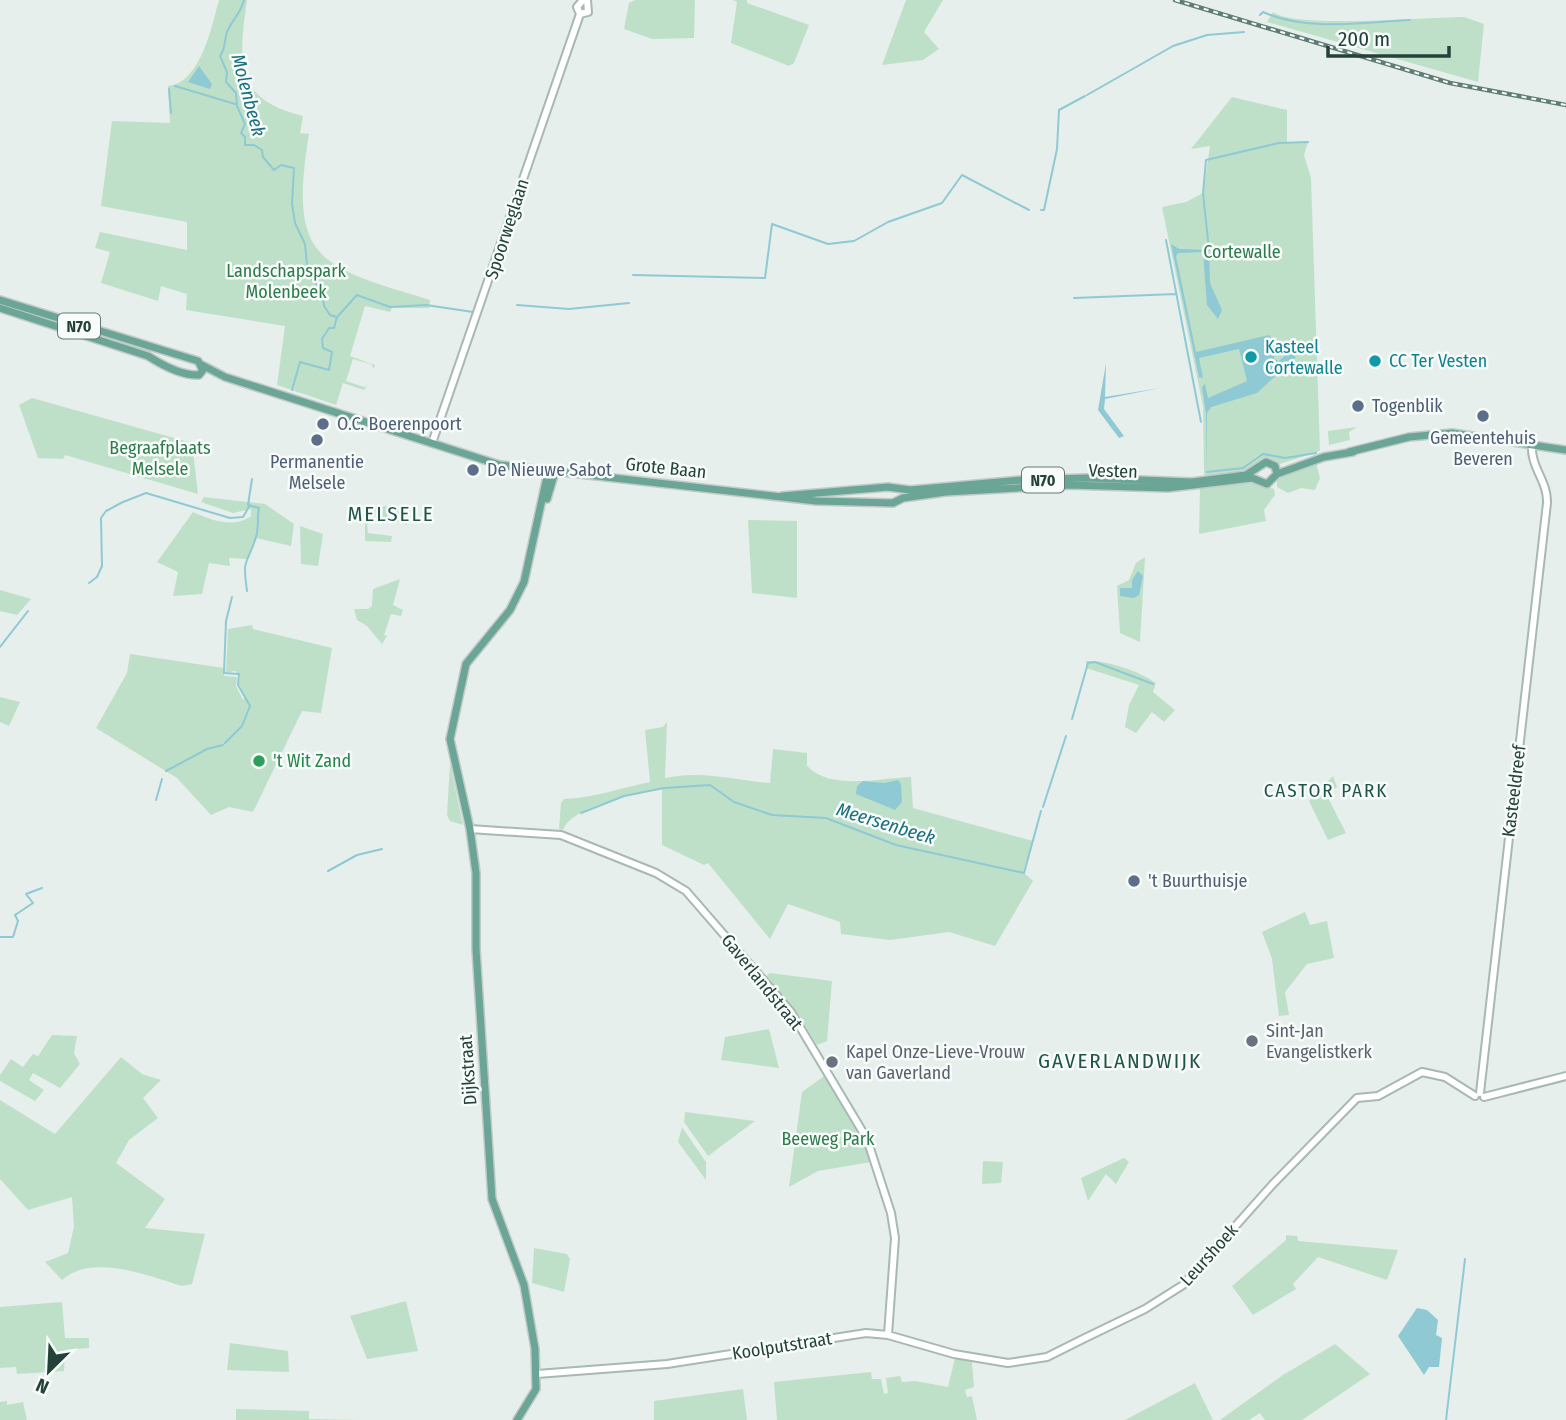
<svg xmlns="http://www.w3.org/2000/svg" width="1566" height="1420" viewBox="0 0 1566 1420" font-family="'Fira Sans Condensed',sans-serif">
<rect width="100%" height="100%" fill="#e6efeb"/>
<path fill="#bfe0c8" d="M219 0H247C239 60 232 99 303 116L300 133 309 134C288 262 319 266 430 300L429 308H392L390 312 365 306 350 356 375 365 374 369 371 364 353 359 346 381 364 387 367 385 364 390 343 383 336 405 277 385 285 326 186 310 187 294 161 286 158 301 101 283 110 252 95 248 100 232 187 250V222L101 206 112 121 170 123 168 86C201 83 212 25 219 0Z
M635 0H695L694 38 652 39 624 29 629 3Z
M733 0H747V3L809 25 794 63 789 66 731 43 737 2Z
M906 0H943L924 32 939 49 923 60 882 65Z
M1273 12C1296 29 1427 17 1464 17L1484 24 1478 82 1267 22Z
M1232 97 1287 110V142H1308L1304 155 1311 178 1320 451 1280 464 1263 460 1251 471 1210 479 1204 474 1203 406 1162 207 1186 202 1203 193 1210 146 1191 149Z
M32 398 192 443 198 494 65 455 63 459 38 458 19 405Z
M1357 427 1349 432 1350 440 1329 445 1328 431Z
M1316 463 1320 478 1315 490 1301 488 1288 493 1277 487V477Z
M1251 479 1274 489 1275 495 1264 510 1266 521 1199 534 1200 487Z
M204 497 265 504 294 524 291 546 256 538 247 559 229 558 230 566 209 563 202 594 173 596 178 572 157 562 193 512C211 520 233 529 251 516V509L233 513 201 502Z
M385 506 409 509 407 525 383 517 371 516 367 525 368 533 392 536 391 542 365 541V515L372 508Z
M748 520 797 521V598L752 593Z
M300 526 323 534 318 566 301 564Z
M1145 557 1140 642 1120 633 1117 586 1129 580 1136 563Z
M400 579 393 605 403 610 401 616 391 614 384 635 387 636 382 644 367 626 357 620 354 609H368L372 606 373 589Z
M0 590 31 599 17 615 0 611Z
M252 625 253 629 332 648 321 713 302 711 253 812 229 807 211 815 177 778 96 728 127 673 130 654 224 668V676L237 677 236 686 243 700 245 697 239 684 240 676 235 671 226 673 228 629Z
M1086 661C1107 660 1139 671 1156 683L1153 692 1175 710 1164 722 1152 712 1136 733 1125 727 1129 705 1139 685 1086 668Z
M0 697 20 702 9 726 0 722Z
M667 722 665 778C701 770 734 780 770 783L773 749 807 753V766C831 791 879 778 911 777L913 808 1033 841 1023 872 1033 881 995 946 949 932 890 940 841 934 840 922 788 904 770 939 708 863 704 865 662 845V789C637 794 573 805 563 830L559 829 561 803 564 799C593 798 621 788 650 782L645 730 663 727Z
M450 763 463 825 450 821 447 815Z
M1333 776 1337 787 1326 794 1346 833 1328 840 1309 801Z
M1305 912 1310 925 1327 921 1334 958 1307 964 1285 992 1289 1015 1279 1016 1272 959 1262 932Z
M770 973 832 981 827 1041 817 1045 797 1012 765 977Z
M769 1029 779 1068 721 1060 725 1037Z
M52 1035 77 1036 74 1053 80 1064 60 1088 33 1073 29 1080 44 1090 35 1101 0 1081V1075L11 1059 23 1067 33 1054 38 1056Z
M121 1057 142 1074 161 1080 143 1098 158 1118 129 1140 116 1163 165 1199 145 1228 205 1234 192 1284 182 1286C149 1276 92 1253 62 1280L45 1262 68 1253 74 1227 72 1197 28 1210 0 1179V1100L55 1134Z
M824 1076 862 1137 871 1162 818 1171 789 1187 802 1092Z
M685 1112 755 1121 708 1156 684 1122Z
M682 1127 706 1162V1180L678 1142Z
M1124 1158 1129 1162 1116 1184 1106 1174 1088 1201 1081 1178Z
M983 1161 1003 1162 1001 1183 982 1184Z
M1286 1235 1297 1236 1298 1241 1398 1250 1387 1280 1318 1257 1293 1284 1296 1289 1253 1315 1232 1286 1286 1240Z
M534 1248 567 1254 570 1259 564 1292 532 1283Z
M406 1301 418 1351 367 1359 350 1316Z
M62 1302 65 1338H89V1348L65 1350 64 1371 17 1374 16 1367 0 1368V1307Z
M230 1343 288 1351 289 1372 227 1370Z
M1335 1344 1370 1374 1302 1420H1265L1260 1413 1249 1420H1220L1283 1375Z
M955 1358 972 1362 974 1387 965 1390 967 1397 972 1396 977 1420H777L774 1382 871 1372 872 1379H881L884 1394 888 1393 886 1378 900 1376 902 1382 915 1381 948 1387Z
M1195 1383 1213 1420H1125Z
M743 1389 747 1420H654V1401Z
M7 1401V1405L23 1402 27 1420H0V1402Z
M236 1409 309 1411V1419L359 1420H236Z"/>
<path fill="#8ec9d4" d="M199 66 212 84 210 89 188 82Z
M1171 244 1179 249 1209 250 1210 283 1222 310 1218 319 1207 305 1203 252 1178 253 1176 256 1196 352 1269 335 1276 344 1274 359 1279 361 1289 352 1296 357 1257 393 1211 407 1207 413V473L1206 415 1202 387 1205 384 1208 398 1247 381 1239 349 1199 358 1203 378 1199 377Z
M1106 363 1105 397 1160 388 1105 399 1104 409 1124 436 1119 438 1098 410Z
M1138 571 1143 576 1139 595 1134 598 1120 596V588H1132V580Z
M898 780 901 784 902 802 895 810 856 794 857 786 863 781 884 783Z
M1417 1308 1427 1310 1438 1320 1436 1335 1442 1338 1439 1367H1429L1424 1375 1398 1336Z"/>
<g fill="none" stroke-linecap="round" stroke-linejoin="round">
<path stroke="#8ec9d4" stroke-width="2" d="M244 0C241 13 232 20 227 32 224 41 226 48 220 56L227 72 226 82 236 93 237 106 245 124 241 133 245 137V145H254L262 150 263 157 274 170 281 165 294 168 292 204 295 223 305 244 308 275 322 290 324 306 330 315 337 317
M1260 15 1263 12C1308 32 1362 22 1410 20
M175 86 235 104
M169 89 171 113
M1087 95 1173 46 1207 35 1244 32
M1041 210H1044L1057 149 1059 110 1085 96
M1166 240 1201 422
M1209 250 1203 193 1206 160 1279 143 1308 142
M633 275 765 278 772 224 828 244 854 241 888 222 942 203 962 175 1029 210
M1074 298 1176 294
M517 305 569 309 629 303
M338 316 357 295 390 307 426 305 473 312
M292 390 300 362 329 370 332 352 323 348 322 339 329 328H334L337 317
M1207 472 1243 468 1263 454 1285 458 1316 453
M89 583 97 577 102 566 101 518 106 511 123 502 146 493 230 518 243 517 250 505
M247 591C242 555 247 567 256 537 259 527 257 517 259 508L248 505 252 479
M0 647 28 611
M1072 719 1088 663 1095 662 1153 684
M225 743 242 726 250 706 238 685 239 674 224 673 226 621 232 597
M166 771 207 749 223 745
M156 800 162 779
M1043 807 1066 736
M581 813 624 796 664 788 710 785 734 802 772 815 826 818 896 845 1024 873 1041 811
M328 871 357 855 382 849
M0 937H13L18 921 15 915 33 903 26 894 42 888
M1446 1420 1465 1259"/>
<defs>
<path id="minor" d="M580 14 588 12 587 0
M580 14 577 7 583 0
M432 443 580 14
M470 829 561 835 656 873 686 891 791 1012 867 1139 891 1213 895 1238 888 1335
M1480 1093 1547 503C1548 481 1530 467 1532 444
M1484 1097 1566 1076
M537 1374 667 1364 866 1333 888 1335 954 1354 1008 1363 1047 1357 1085 1338 1145 1309 1183 1285 1272 1185 1357 1098 1378 1096 1422 1072 1445 1077 1475 1096"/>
<path id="major" d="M0 300 198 361 203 370 199 375C181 376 162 365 148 356L0 308
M202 365 225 377 500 465 816 501 893 503 903 498 946 492 1069 485 1168 488 1252 478 1267 484 1277 474 1275 466 1266 462 1246 475 1192 482 1087 478 1021 480 910 490 888 487 782 496
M1349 452 1409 437 1452 433 1566 450
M1277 474 1324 457 1353 452
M547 499 555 472
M517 1420 536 1389 535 1349 524 1285 492 1199 476 949V873L470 829 450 739 466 664 510 610 524 582 548 472"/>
</defs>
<use href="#minor" stroke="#a8b8b2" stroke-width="10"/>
<use href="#major" stroke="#c2cac8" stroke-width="10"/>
<use href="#minor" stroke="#fff" stroke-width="6"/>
<use href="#major" stroke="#6aa596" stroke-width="7"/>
<defs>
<path id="rail" d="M1175 0 1450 83 1566 105"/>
</defs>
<use href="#rail" stroke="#5f7d75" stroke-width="4.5"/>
<use href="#rail" stroke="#f7fbf9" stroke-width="2" stroke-dasharray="5" stroke-linecap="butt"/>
</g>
<g fill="#0f9aa8" stroke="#f7fbf9" stroke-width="2.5">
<circle cx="1251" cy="357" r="7"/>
<circle cx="1375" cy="361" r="7"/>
</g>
<g fill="#5c6f8a" stroke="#f7fbf9" stroke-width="2.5">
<circle cx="1358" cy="406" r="7"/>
<circle cx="1483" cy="416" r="7"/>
<circle cx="323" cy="424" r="7"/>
<circle cx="317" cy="440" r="7"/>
<circle cx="473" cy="470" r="7"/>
<circle cx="1134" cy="881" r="7"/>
</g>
<circle fill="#2e9e5b" stroke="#f7fbf9" stroke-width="2.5" cx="259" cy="761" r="7"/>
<g fill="#6b7280" stroke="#f7fbf9" stroke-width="2.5">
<circle cx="1252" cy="1041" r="7"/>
<circle cx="832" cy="1062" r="7"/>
</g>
<g text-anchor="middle" stroke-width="5" stroke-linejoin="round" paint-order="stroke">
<g fill="#f7fbf9" stroke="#637a73" stroke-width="2">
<rect x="58" y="313.5" width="42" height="25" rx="5"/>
<rect x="1022" y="467.5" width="42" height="25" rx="5"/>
</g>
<g font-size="16" font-weight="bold" fill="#24423a">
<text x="79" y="332">N70</text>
<text x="1043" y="486">N70</text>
</g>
<g font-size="18" fill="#24423a" stroke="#f7fbf9">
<text transform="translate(507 229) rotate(-72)" y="6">Spoorweglaan</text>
<text transform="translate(666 468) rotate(6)" y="6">Grote Baan</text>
<text transform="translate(1113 471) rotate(2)" y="6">Vesten</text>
<text transform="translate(1514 791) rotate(-83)" y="6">Kasteeldreef</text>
<text transform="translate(762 982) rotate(51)" y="6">Gaverlandstraat</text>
<text transform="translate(468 1070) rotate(-94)" y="6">Dijkstraat</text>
<text transform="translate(1209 1255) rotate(-48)" y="6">Leurshoek</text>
<text transform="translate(782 1346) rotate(-9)" y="6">Koolputstraat</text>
</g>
<g font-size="18" fill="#2d7a4b" stroke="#f7fbf9">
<text x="1242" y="258">Cortewalle</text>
<text x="286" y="277">Landschapspark<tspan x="286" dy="21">Molenbeek</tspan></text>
<text x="160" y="454">Begraafplaats<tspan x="160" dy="21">Melsele</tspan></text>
<text x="828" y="1145">Beeweg Park</text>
</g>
<g font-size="18" fill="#0d838f" stroke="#f7fbf9" text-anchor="start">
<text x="1265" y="353">Kasteel<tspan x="1265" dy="21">Cortewalle</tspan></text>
<text x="1389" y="367">CC Ter Vesten</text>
</g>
<g font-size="18" fill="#4e5e75" stroke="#f7fbf9" text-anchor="start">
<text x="1372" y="412">Togenblik</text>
<text x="337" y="430">O.C. Boerenpoort</text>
<text x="1483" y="444" text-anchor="middle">Gemeentehuis<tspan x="1483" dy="21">Beveren</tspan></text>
<text x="317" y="468" text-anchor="middle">Permanentie<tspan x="317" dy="21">Melsele</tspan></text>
<text x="487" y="476">De Nieuwe Sabot</text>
<text x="1148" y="887">'t Buurthuisje</text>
</g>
<g font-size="18" fill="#27864d" stroke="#f7fbf9" text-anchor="start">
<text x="273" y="767">'t Wit Zand</text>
</g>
<g font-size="18" fill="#5b616d" stroke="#f7fbf9" text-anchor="start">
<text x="1266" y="1037">Sint-Jan<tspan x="1266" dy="21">Evangelistkerk</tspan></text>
<text x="846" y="1058">Kapel Onze-Lieve-Vrouw<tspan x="846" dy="21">van Gaverland</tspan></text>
</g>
<g font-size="19" font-style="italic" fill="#1c6f80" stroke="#f7fbf9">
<text transform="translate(249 95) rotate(75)" y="7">Molenbeek</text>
<text transform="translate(886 823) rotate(17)" y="7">Meersenbeek</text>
</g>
<g font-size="19" letter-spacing="2" fill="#1f5548" stroke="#f7fbf9">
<text x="1326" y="797">CASTOR PARK</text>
</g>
<g font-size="21" letter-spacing="2" fill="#1f5548" stroke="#f7fbf9">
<text x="391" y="521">MELSELE</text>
<text x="1120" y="1068">GAVERLANDWIJK</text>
</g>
</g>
<g transform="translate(49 1371) rotate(204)" stroke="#f7fbf9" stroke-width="5" paint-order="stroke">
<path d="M0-5L12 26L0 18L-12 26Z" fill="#24423a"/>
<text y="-10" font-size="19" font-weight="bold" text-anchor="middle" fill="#24423a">N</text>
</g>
<path d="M1328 46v10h121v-10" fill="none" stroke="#24423a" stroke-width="3.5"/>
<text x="1338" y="46" font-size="21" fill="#24423a" stroke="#f7fbf9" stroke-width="5" paint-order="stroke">200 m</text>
</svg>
